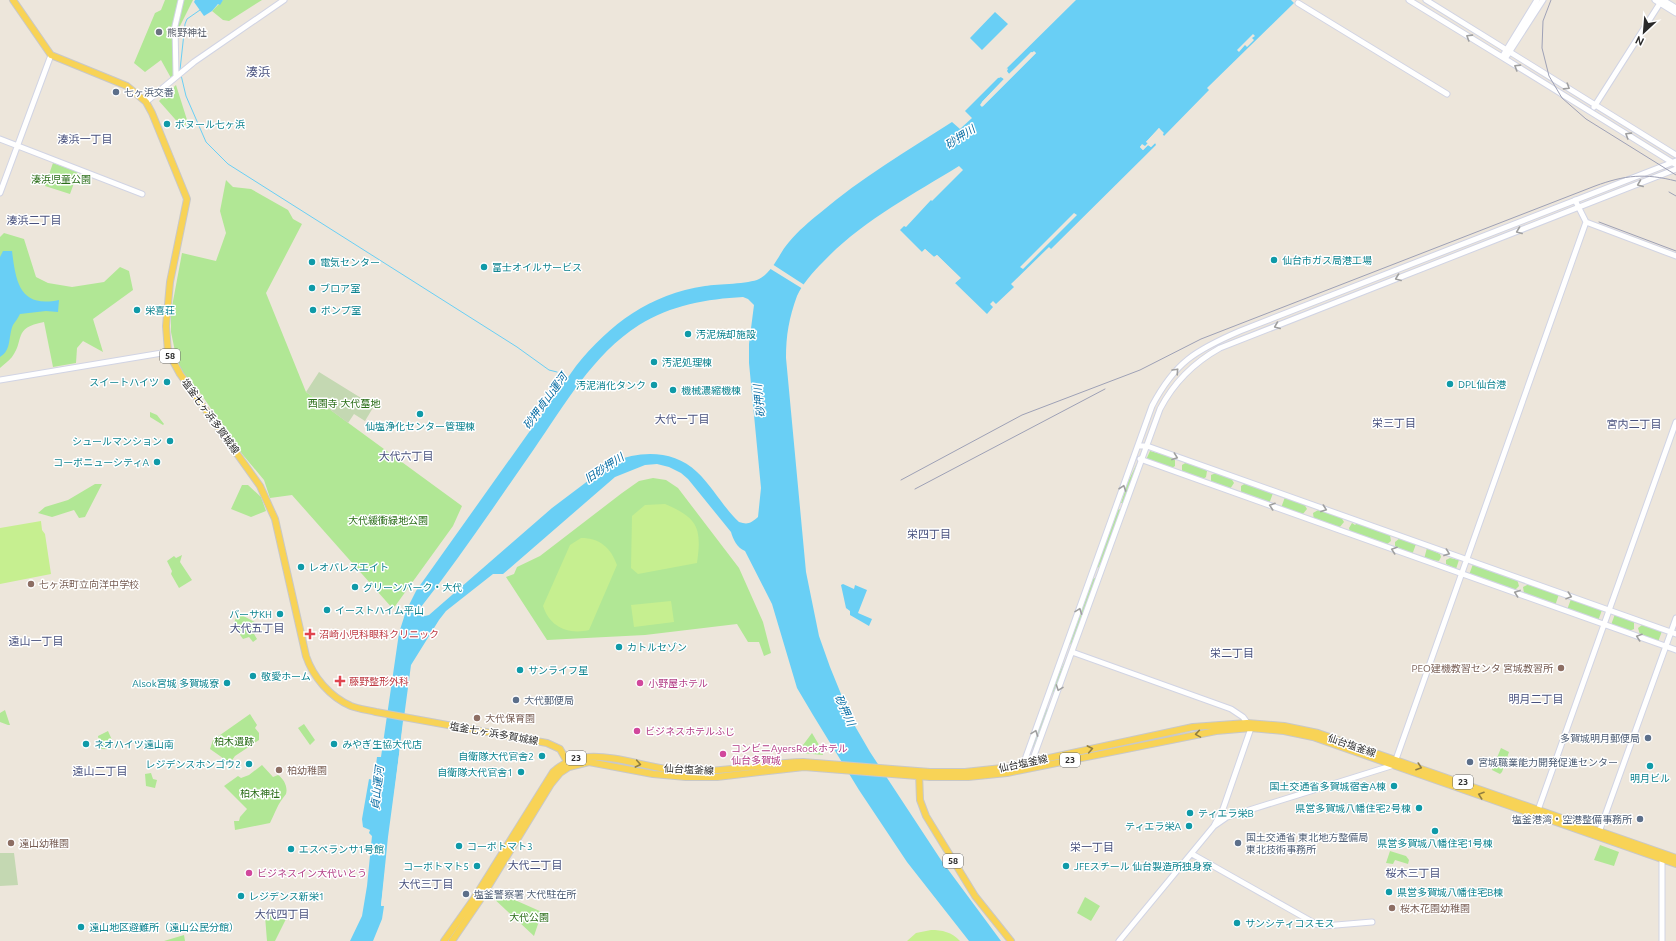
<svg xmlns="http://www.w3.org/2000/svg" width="1676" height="941" viewBox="0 0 1676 941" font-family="Ubuntu,'Noto Sans JP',sans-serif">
<rect width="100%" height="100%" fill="#ede6db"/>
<path fill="#b1e795" d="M165 0H193L173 40 174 76 171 78 161 60 145 72 134 63 155 13 161 10Z
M223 0H262L229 21 223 20 212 11Z
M176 85 188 123 182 127 159 101Z
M53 163 78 172 70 194 45 186Z
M226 180 233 187 251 189 288 210 293 219 302 224 266 293 306 392 462 506 453 526 393 609 292 495 270 498 264 480 243 455 201 394 183 374 177 361 171 332V312L182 253 216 261 226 233 220 211Z
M4 233 24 239 36 277 48 283 72 287 104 282 120 267 129 271 133 290 93 319 103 352 83 341 77 348 76 363 53 367 44 322C12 328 25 340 12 357 9 361 4 364 0 368V237Z
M150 412 157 415 164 424 163 425 150 417Z
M1150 451 1172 457 1175 460V466L1172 468 1146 460Z
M1138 461 1124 503H1121L1127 484Z
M1187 462 1204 468 1207 471 1206 477 1203 479 1182 472V465Z
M1216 473 1231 478 1234 483 1230 489 1211 482V475Z
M653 478 666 480 678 488 739 568 763 622 771 653 764 656 759 642H748L737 624 645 635 547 640 506 577 514 574 517 567 540 556 622 493 639 481Z
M1246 483 1273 493 1269 504 1241 492V486Z
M95 484H102L85 517 79 518 74 510 52 517 38 513 45 507 68 500Z
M242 485H248L261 497 266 511 251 517 231 509Z
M1285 497 1304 504 1307 509 1302 515 1281 508Z
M1120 509 1121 510 1107 551 1098 568 1097 567 1118 510Z
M1320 509 1341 517 1344 522 1339 528 1314 520 1313 513Z
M1352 523 1355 525 1357 523 1390 535 1391 541 1386 545 1350 532 1349 528Z
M1400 538 1416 544 1412 555 1395 547V542Z
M1427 548 1440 554 1441 557 1439 561 1424 559Z
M182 555 180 562 192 580 179 588 171 574 172 571 167 561 174 556 176 558Z
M1450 558 1459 560 1456 569 1446 564V560Z
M1473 564 1517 579 1519 586 1515 590 1469 575Z
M1095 578 1096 579 1071 645 1070 643 1093 579Z
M1529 584 1559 594 1555 606 1524 593 1523 587Z
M1571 599 1602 610 1598 621 1567 610Z
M238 613 260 625 262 628 254 634 257 639 253 642 249 637 243 639 233 625Z
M1615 614 1634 622V629L1629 631 1611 625Z
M1642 625 1662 631 1658 642 1640 635 1638 628Z
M1068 655 1064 669 1052 695 1055 682Z
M1047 708 1048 710 1033 748 1032 747Z
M5 710 10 725H8L0 722V713Z
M250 714 257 725 255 728 259 733V740L235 756 230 763 210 749 213 740Z
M304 724 315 740 310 745 298 728Z
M108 731 112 740 106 743V749H100L98 736Z
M812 733 822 750 823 755 802 753 803 745Z
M1501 748 1509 752 1502 772 1500 774 1492 770Z
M262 765 273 777 278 775C284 779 288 787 286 794 277 805 276 811 270 823L235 830 234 821H239L240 817 247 809 224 786 238 776 241 778 249 775Z
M151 773 153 779 157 780 155 788 146 786 145 774Z
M1600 845 1619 852 1614 866 1594 860Z
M1390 851 1406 856 1409 860 1408 864 1395 860 1393 864 1386 863Z
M492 890 542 912 534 936 490 895Z
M1085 897 1100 906 1091 921 1077 913Z
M288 915 275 941H267L265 916Z
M184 935 185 941H164Z"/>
<path fill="#c4d8b2" d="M319 372 374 406 365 421 354 414 348 423 306 392Z
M0 853H14L18 885 0 886Z"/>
<path fill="#c6ef90" d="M665 504C698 518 702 528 697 563L638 574 631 568 632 516 645 505Z
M41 521 42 530 45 534 51 574 0 584V528Z
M581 538C600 538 611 548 617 565L589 630C568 635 550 627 543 606L570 545Z
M671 601 674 622 634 627 631 605Z
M931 930C942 930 952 932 960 941H907L916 933Z"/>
<path fill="#69cff5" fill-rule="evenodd" d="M195 0H223L220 5 218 4 212 11 204 16 194 2Z
M1076 0H1291L1294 3 1207 88 1209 90 1164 136 1159 128 1146 142 1148 143 1145 147 1142 145 1140 147 1143 150 1148 145 1151 147 1155 143 1156 145 1051 249 1049 247 1011 284 1014 287 996 304 993 301 990 304 993 307 987 314 955 283 960 278 937 255 934 257 925 249 922 252 900 230 904 226 906 227 931 200 932 201 963 170 959 166C912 195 862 221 823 262 813 272 803 283 797 296 789 318 786 335 786 358L806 572 819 636 830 667 852 721 870 752 941 860 1001 941H969L907 862 859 790 813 715 797 688 772 604 745 551C737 548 733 539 731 532L688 479 681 473 669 467 657 464 645 465 615 477 503 574H493L446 611 439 620 411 665 388 837 381 905 384 906 382 919 373 941H350L362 916 367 886 372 836 369 833 370 830 363 827 362 819 369 779 377 781 378 774 375 773 377 757H381L399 633 406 611 416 591 576 366C610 324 650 294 705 286 718 284 749 284 759 279 774 271 779 253 789 242 798 231 810 221 820 213 861 178 907 151 952 122L960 129 972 118 965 111 998 78 1001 77 1004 79 982 102 983 106 1036 53 1031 52 1009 74 1006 71 1007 68ZM743 297 748 299 754 305 749 344V363L761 488 758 517C751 523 748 525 739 522 723 507 713 487 697 472 674 450 641 450 613 462L552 508 429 615 425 616 422 614 421 607C461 556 497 502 534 449 564 406 593 354 639 325 671 305 707 299 743 297Z
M995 12 1008 24 982 50 970 38Z
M3 251H12C16 283 20 308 59 300L58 312 46 311 20 314C18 318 15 322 13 325 8 336 12 350 0 357V257Z
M843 584 854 589 855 585 867 590 858 613 872 619 869 626 850 615V611L846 608 841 585Z"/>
<path fill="#ede6db" d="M1253 34 1255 36 1252 38 1254 40 1247 47 1245 45 1239 52 1237 50Z
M1034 51 1036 53 982 107 980 105 982 102 1004 79 1001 77 998 78 1002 75 1006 80 1010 76 1005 71 1007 68 1008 69 1007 71 1009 74Z
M1159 128 1164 133 1161 136 1159 131 1149 142 1151 144 1156 142 1151 147 1148 145 1143 150 1140 147 1142 144 1145 146 1148 143 1146 142Z
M1074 213 1077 215 1023 269 1020 267Z
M925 249 934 257 937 255 961 278 955 283 954 282 958 278 937 257 933 259 925 252 924 253 922 252Z
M772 264 806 286 803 289 769 268Z
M403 721 407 723 390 837 384 906H381Z"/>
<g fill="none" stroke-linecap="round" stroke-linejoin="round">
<path stroke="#69cff5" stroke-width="1" d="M180 70 185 24 187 19 200 10
M181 75 186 96 206 142 228 164 517 347 549 370 557 372"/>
<defs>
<path id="minor" d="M1409 0 1502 57
M1426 0 1676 155
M1537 0 1502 57 1675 164
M1655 0 1676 13
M1663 0 1676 8
M1298 3 1447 94
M1505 59 1543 0
M176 76 175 26 181 0
M146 102 194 62 284 0
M1594 107 1662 0
M0 139 142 194
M0 193 51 55
M1586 222 1676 256
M0 380 168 352
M1138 446H1147L1676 634
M1140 459 1676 650
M1072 652 1231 709 1243 717 1251 728 1223 809 1214 826 1119 941
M1031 764 1160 409C1174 382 1193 363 1220 348L1676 169
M1023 765 1152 406C1175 362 1196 350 1240 331L1676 161
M1537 813 1676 422
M1214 826 1227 817 1394 765 1586 222 1575 200
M1598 835 1676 618
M1192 854 1316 924 1324 926 1372 922
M1662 859V941"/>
<path id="major" d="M13 0 51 55 127 86 146 102 152 113 187 199 170 282 166 326 168 352 180 374 260 486 275 519 306 656C313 677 330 697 351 706 359 709 368 710 376 712L547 743 560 749 569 765
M919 773 920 800 926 816 975 896 1011 941
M444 941 473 900 553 772C563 763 574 757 588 757 618 755 653 770 684 771 724 773 763 763 803 762L930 772H965L1002 768 1193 727 1247 723 1284 726 1318 733 1676 858
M452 941 480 900 551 784 560 773 569 767 589 762 653 774 686 777H717L804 767 930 777H968L1007 773 1216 731 1251 728 1284 731 1313 737 1676 864"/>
</defs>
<use href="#minor" stroke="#d1d4e4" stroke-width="7"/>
<use href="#major" stroke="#c8c8c8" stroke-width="8"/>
<use href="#minor" stroke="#fff" stroke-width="5"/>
<use href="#major" stroke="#f8d356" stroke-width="6"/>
<path stroke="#9ea1b6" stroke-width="1" d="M1551 0 1543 21 1542 48 1549 76 1562 98 1586 119 1676 175
M1669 192 1676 196
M1599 222 1676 251
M901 480 1022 415 1140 370 1201 339 1595 186C1625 175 1645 173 1676 181
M915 489 1105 389"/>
</g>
<defs><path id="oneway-chevron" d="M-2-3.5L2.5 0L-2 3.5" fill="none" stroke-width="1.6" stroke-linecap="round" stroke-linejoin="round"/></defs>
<g stroke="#9f9f9f">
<use href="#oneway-chevron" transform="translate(1469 37) rotate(-148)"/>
<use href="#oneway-chevron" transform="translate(1517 67) rotate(-148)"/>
<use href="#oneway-chevron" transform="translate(1567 87) rotate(32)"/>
<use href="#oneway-chevron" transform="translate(1628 135) rotate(-148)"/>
<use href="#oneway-chevron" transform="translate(1640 184) rotate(158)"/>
<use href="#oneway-chevron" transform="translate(1519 231) rotate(159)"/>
<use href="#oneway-chevron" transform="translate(1398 278) rotate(159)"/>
<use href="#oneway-chevron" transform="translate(1277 326) rotate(158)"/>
<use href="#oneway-chevron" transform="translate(1176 371) rotate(-47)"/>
<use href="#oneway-chevron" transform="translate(1175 457) rotate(20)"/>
<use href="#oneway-chevron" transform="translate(1123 488) rotate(-71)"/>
<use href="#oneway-chevron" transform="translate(1272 506) rotate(-161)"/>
<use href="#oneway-chevron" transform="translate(1324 509) rotate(20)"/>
<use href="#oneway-chevron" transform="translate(1394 550) rotate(-161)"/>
<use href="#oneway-chevron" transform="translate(1447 553) rotate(20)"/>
<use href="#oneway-chevron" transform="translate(1517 593) rotate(-160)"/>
<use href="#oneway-chevron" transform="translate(1569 596) rotate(19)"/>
<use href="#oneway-chevron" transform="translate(1079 611) rotate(-70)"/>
<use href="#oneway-chevron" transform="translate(1639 637) rotate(-161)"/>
<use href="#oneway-chevron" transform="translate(1059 688) rotate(110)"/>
<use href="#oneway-chevron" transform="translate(1035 733) rotate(-70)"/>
</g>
<g stroke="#917e40">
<use href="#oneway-chevron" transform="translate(1198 734) rotate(171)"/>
<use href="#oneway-chevron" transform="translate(1090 749) rotate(-11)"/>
<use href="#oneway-chevron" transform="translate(638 764) rotate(11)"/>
<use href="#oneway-chevron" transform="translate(1419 767) rotate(19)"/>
<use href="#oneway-chevron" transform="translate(1481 795) rotate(-161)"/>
</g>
<circle fill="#6b7280" stroke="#fff" stroke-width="1.5" cx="159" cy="32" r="4"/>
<g fill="#5c6f8a" stroke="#fff" stroke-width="1.5">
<circle cx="116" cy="92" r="4"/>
<circle cx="516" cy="700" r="4"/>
<circle cx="1648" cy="738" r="4"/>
<circle cx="1470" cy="762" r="4"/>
<circle cx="1640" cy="819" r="4"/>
<circle cx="1238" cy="843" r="4"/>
<circle cx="466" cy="894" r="4"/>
</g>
<g fill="#0f9aa8" stroke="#fff" stroke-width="1.5">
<circle cx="167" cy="124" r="4"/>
<circle cx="1274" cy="260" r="4"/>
<circle cx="312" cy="262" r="4"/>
<circle cx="484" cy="267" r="4"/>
<circle cx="312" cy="288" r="4"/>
<circle cx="137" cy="310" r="4"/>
<circle cx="313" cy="310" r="4"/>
<circle cx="688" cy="334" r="4"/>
<circle cx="654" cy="362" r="4"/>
<circle cx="167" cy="382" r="4"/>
<circle cx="1450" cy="384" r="4"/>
<circle cx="654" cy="385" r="4"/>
<circle cx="673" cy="390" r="4"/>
<circle cx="420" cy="414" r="4"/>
<circle cx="170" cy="441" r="4"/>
<circle cx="157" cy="462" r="4"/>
<circle cx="301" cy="567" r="4"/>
<circle cx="355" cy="587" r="4"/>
<circle cx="327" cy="610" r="4"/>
<circle cx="280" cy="614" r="4"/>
<circle cx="619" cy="647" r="4"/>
<circle cx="520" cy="670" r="4"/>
<circle cx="253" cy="676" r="4"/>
<circle cx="227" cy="683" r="4"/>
<circle cx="86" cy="744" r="4"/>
<circle cx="334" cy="744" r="4"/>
<circle cx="542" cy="756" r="4"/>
<circle cx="249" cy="764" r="4"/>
<circle cx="1650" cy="766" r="4"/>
<circle cx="521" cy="772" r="4"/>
<circle cx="1394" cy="786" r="4"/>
<circle cx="1419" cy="808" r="4"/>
<circle cx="1190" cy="813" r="4"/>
<circle cx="1189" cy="826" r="4"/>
<circle cx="1435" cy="831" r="4"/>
<circle cx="459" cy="846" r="4"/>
<circle cx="291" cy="849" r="4"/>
<circle cx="477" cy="866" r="4"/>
<circle cx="1066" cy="866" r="4"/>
<circle cx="1389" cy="892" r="4"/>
<circle cx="241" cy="896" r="4"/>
<circle cx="1237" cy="923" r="4"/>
<circle cx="81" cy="927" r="4"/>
</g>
<g fill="#8d6e63" stroke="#fff" stroke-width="1.5">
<circle cx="31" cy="584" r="4"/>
<circle cx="1561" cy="668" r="4"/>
<circle cx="477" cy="718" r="4"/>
<circle cx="279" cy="770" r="4"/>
<circle cx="11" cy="843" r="4"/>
<circle cx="1392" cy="908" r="4"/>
</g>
<g fill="#e0444e" stroke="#fff" stroke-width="1.5">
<path d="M308 628h4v4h4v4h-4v4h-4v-4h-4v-4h4z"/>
<path d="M338 675h4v4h4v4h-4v4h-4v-4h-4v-4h4z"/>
</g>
<g fill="#d1479c" stroke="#fff" stroke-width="1.5">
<circle cx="640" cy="683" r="4"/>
<circle cx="637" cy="731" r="4"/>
<circle cx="723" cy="754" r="4"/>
<circle cx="249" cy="873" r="4"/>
</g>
<g text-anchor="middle" stroke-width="3" stroke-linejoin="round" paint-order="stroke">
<g fill="#fff" stroke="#6a6a6a" stroke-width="1">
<rect x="160" y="349" width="20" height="14" rx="3"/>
<rect x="566" y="751" width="20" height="14" rx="3"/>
<rect x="1060" y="753" width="20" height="14" rx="3"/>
<rect x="1453" y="775" width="20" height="14" rx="3"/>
<rect x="943" y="854" width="20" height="14" rx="3"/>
</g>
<g font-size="9" font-weight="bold" fill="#2a2a2a">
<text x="170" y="359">58</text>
<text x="576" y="761">23</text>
<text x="1070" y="763">23</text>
<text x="1463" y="785">23</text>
<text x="953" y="864">58</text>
</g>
<g font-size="10" fill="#5b616d" stroke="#fff" text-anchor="start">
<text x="167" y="36">熊野神社</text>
</g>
<g font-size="10" fill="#4e5e75" stroke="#fff" text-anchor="start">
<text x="124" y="96">七ヶ浜交番</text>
<text x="524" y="704">大代郵便局</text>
<text x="1640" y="742" text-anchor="end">多賀城明月郵便局</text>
<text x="1478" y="766">宮城職業能力開発促進センター</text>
<text x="1632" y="823" text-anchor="end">塩釜港湾・空港整備事務所</text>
<text x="1246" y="841">国土交通省 東北地方整備局<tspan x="1246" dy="12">東北技術事務所</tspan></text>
<text x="474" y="898">塩釜警察署 大代駐在所</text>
</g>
<g font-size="10" fill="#0d838f" stroke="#fff" text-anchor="start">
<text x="175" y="128">ボヌール七ヶ浜</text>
<text x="1282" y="264">仙台市ガス局港工場</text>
<text x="320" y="266">電気センター</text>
<text x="492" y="271">富士オイルサービス</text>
<text x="320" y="292">ブロア室</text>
<text x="145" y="314">栄喜荘</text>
<text x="321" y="314">ポンプ室</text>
<text x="696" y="338">汚泥焼却施設</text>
<text x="662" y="366">汚泥処理棟</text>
<text x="159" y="386" text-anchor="end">スイートハイツ</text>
<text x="1458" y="388">DPL仙台港</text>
<text x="646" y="389" text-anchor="end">汚泥消化タンク</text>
<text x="681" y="394">機械濃縮機棟</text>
<text x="420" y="430" text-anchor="middle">仙塩浄化センター管理棟</text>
<text x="162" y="445" text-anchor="end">シュールマンション</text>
<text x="149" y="466" text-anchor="end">コーポニューシティA</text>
<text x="309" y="571">レオパレスエイト</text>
<text x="363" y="591">グリーンパーク・大代</text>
<text x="335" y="614">イーストハイム平山</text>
<text x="272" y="618" text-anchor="end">バーサKH</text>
<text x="627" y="651">カトルセゾン</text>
<text x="528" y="674">サンライフ星</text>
<text x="261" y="680">敬愛ホーム</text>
<text x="219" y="687" text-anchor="end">Alsok宮城 多賀城寮</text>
<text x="94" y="748">ネオハイツ遠山南</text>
<text x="342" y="748">みやぎ生協大代店</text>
<text x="534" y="760" text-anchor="end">自衛隊大代官舎2</text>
<text x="241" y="768" text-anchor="end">レジデンスホンゴウ2</text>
<text x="513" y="776" text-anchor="end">自衛隊大代官舎1</text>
<text x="1650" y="782" text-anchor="middle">明月ビル</text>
<text x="1386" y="790" text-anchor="end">国土交通省多賀城宿舎A棟</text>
<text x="1411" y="812" text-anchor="end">県営多賀城八幡住宅2号棟</text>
<text x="1198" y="817">ティエラ栄B</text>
<text x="1181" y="830" text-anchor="end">ティエラ栄A</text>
<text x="1435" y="847" text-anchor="middle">県営多賀城八幡住宅1号棟</text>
<text x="467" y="850">コーポトマト3</text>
<text x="299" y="853">エスペランサ1号館</text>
<text x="469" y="870" text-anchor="end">コーポトマト5</text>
<text x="1074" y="870">JFEスチール 仙台製造所独身寮</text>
<text x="1397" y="896">県営多賀城八幡住宅B棟</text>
<text x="249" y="900">レジデンス新栄1</text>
<text x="1245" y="927">サンシティコスモス</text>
<text x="89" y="931">遠山地区避難所（遠山公民分館）</text>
</g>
<g font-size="10" fill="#286c16" stroke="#fff">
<text x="61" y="183">湊浜児童公園</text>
<text x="344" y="407">西園寺 大代墓地</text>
<text x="388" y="524">大代緩衝緑地公園</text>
<text x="234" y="745">柏木遺跡</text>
<text x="260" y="797">柏木神社</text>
<text x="529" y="921">大代公園</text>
</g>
<g font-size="10" fill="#2a2a2a" stroke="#fff">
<text transform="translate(211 416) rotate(54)" y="4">塩釜七ヶ浜多賀城線</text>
<text transform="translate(494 733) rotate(10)" y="4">塩釜七ヶ浜多賀城線</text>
<text transform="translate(1352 745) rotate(19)" y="4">仙台塩釜線</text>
<text transform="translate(1023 763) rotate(-12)" y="4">仙台塩釜線</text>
<text transform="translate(689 769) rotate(3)" y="4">仙台塩釜線</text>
</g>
<g font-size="10" fill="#785e54" stroke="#fff" text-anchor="start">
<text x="39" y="588">七ヶ浜町立向洋中学校</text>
<text x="1553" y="672" text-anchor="end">PEO建機教習センタ 宮城教習所</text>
<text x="485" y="722">大代保育園</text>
<text x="287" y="774">柏幼稚園</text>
<text x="19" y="847">遠山幼稚園</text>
<text x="1400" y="912">桜木花園幼稚園</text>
</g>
<g font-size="10" fill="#be3a42" stroke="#fff" text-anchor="start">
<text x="319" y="638">沼崎小児科眼科クリニック</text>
<text x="349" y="685">藤野整形外科</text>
</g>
<g font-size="10" fill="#b23c85" stroke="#fff" text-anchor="start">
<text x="648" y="687">小野屋ホテル</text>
<text x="645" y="735">ビジネスホテルふじ</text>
<text x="731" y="752">コンビニAyersRockホテル<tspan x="731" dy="12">仙台多賀城</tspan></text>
<text x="257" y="877">ビジネスイン大代いとう</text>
</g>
<g font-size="11" font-style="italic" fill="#066ca3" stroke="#fff">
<text transform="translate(960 137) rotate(-33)" y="4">砂押川</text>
<text transform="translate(545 401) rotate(-54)" y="4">砂押貞山運河</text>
<text transform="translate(759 401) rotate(-96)" y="4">砂押川</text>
<text transform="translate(604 468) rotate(-33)" y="4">旧砂押川</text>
<text transform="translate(845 710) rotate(65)" y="4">砂押川</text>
<text transform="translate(377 788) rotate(-84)" y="4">貞山運河</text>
</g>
<g font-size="11" fill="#48517e" stroke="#fff">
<text x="85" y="143">湊浜一丁目</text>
<text x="34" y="224">湊浜二丁目</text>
<text x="682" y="423">大代一丁目</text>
<text x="1394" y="427">栄三丁目</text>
<text x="1634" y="428">宮内二丁目</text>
<text x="406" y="460">大代六丁目</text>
<text x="929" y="538">栄四丁目</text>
<text x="257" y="632">大代五丁目</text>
<text x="36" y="645">遠山一丁目</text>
<text x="1232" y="657">栄二丁目</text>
<text x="1536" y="703">明月二丁目</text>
<text x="100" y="775">遠山二丁目</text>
<text x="1092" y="851">栄一丁目</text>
<text x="535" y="869">大代二丁目</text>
<text x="1413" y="877">桜木三丁目</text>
<text x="426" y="888">大代三丁目</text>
<text x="282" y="918">大代四丁目</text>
</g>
<g font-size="12" fill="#48517e" stroke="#fff">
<text x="258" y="76">湊浜</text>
</g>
</g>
<g transform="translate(1644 32) rotate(206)" stroke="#ffffff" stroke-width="3" paint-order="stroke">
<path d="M0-3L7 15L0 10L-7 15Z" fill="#2a2a2a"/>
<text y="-6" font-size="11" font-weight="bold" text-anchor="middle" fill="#2a2a2a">N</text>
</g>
</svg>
